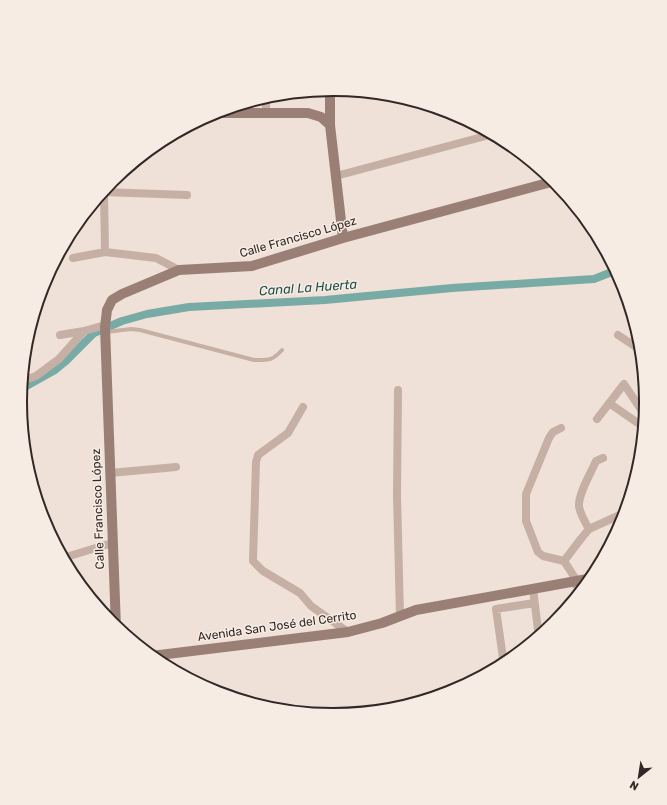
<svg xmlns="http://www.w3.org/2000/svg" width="667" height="805" viewBox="0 0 667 805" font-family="Rubik,sans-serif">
<rect width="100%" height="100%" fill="#efe1d7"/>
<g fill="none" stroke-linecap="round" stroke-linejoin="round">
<path stroke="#78aaa6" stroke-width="8" d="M21 389 55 370 66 361 94 333 122 321 147 314 189 307 325 300 452 288 594 279 617 270"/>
<path stroke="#c6b0a5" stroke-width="4" d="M106 332 131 329 140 330 254 360C269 360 272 361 282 350"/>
<path stroke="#c6b0a5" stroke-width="8" d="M266 97V114
M336 176 493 134
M104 191 105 252
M103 192 187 195
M73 258 105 252 156 258 179 270
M60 335 84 331
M618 335 642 351
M22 381 36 376 59 359 84 331 105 325
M398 390 397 495 400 616
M609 403 645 428
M303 407 288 433 258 455 256 462 253 561 263 571 300 593 311 606 348 632
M597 419 624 384 646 417
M561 428 553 432 549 438 526 494V521L538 552 543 556 564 561 577 581
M110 473 176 467
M589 529C585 522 580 514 579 506 578 494 591 473 596 461L603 458
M63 558 112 543
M564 561 580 540 589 529 622 514 635 484
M571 582 581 588 582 591
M533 589 539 638
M504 665 496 609 534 603"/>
<path stroke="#997f76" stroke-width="10" d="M330 89V125L343 238
M213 113H308L321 117 330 125
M116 628 105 327 107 310 112 300 122 294 179 270 252 266 343 238 555 181
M151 656 348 632 382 623 416 610 593 578"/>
</g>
<g text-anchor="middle" stroke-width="3" stroke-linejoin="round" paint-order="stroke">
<g font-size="12" fill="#322825" stroke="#f7ece3">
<text transform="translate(298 237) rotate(-16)" y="4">Calle Francisco López</text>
<text transform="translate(98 509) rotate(-92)" y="4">Calle Francisco López</text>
<text transform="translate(277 626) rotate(-8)" y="4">Avenida San José del Cerrito</text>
</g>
<g font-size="13" font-style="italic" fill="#1e504e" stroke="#f7ece3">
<text transform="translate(308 287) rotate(-4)" y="5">Canal La Huerta</text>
</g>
</g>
<path d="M0 0H667V805H0ZM27 402a306 306 0 1 1 612 0a306 306 0 1 1-612 0Z" fill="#f7ece3" fill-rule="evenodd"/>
<path fill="none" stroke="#322825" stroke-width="2" d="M27 402a306 306 0 1 1 612 0a306 306 0 1 1-612 0Z"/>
<g transform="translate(639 777) rotate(210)" stroke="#f7ece3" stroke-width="3" paint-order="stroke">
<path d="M0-3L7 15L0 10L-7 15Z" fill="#322825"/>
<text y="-6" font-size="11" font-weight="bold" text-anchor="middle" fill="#322825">N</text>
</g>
</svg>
